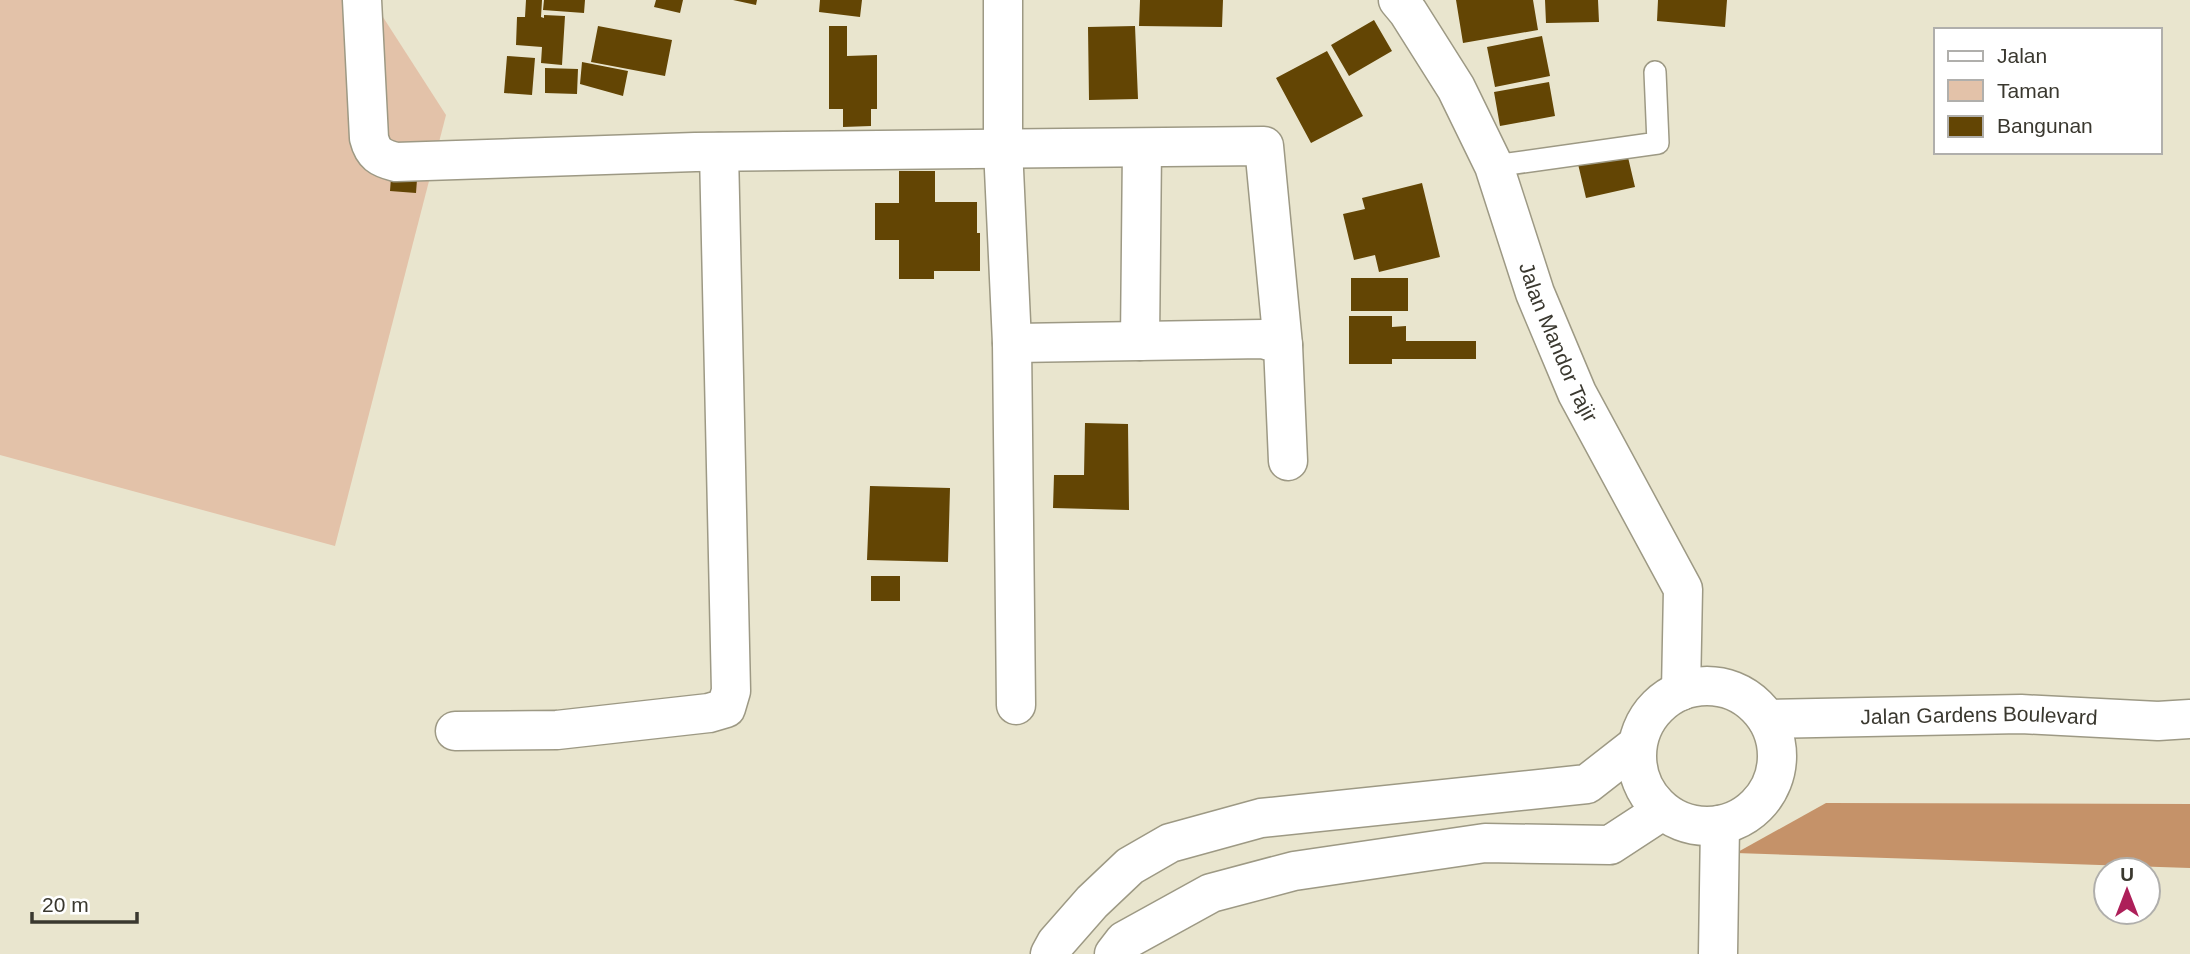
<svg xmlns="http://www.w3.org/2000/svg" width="2190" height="954" viewBox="0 0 2190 954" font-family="Helvetica,sans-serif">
<rect width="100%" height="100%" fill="#e9e5ce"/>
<path fill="#e3c2a9" d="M0 0H372L446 115 335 546 0 455Z"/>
<path fill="#c59269" d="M1826 803 2190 804V868L1736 853Z"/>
<path fill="#634504" d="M526 0H542L541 17 544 18V15L565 16 562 65 541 63 542 47 516 45 517 17H525Z
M544 0H585L584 13 543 10Z
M656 0H683L680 13 654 7Z
M733 0H757L756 5Z
M820 0H862L860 17 819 12Z
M1140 0H1223L1222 27 1139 26Z
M1456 0H1533L1538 30 1463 43Z
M1545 0H1598L1599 22 1546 23Z
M1658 0H1727L1725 27 1657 21Z
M1374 20 1392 51 1349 76 1331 45Z
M598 26 672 40 665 76 591 62Z
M829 26H847V56L877 55V109H871V126L843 127V109H829Z
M1135 26 1138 99 1089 100 1088 27Z
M1542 36 1550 76 1495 87 1487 47Z
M1327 51 1363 116 1311 143 1276 78Z
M507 56 535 58 532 95 504 93Z
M582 62 628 71 623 96 580 84Z
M545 68 578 69 577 94 545 93Z
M1549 82 1555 116 1500 126 1494 92Z
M1627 153 1635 187 1586 198 1578 164Z
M392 164 418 166 416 193 390 191Z
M899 171H935V202H977V233H980V271H934V279H899V240H875V203H899Z
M1422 183 1440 257 1379 272 1375 255 1354 260 1343 214 1365 209 1362 198Z
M1351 278H1408V311H1351Z
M1349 316H1392V327L1406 326V341H1476V359H1392V364H1349Z
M1085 423 1128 424 1129 510 1053 508 1054 475H1084Z
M870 486 950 488 948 562 867 560Z
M871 576H900V601H871Z"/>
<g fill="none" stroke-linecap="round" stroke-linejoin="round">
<defs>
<path id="lane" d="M1494 166 1658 143 1655 72"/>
<g id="street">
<path d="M362 0 369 138C373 154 380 158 396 162L695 152 1264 146 1283 345"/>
<path d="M1003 0V148L1012 343 1016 705"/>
<path d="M1140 341 1142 148"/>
<path d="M1012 343 1263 339 1283 345 1288 461"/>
<path id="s1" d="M1767 719 2021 714 2158 721 2190 719"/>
<path d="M455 731 557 730 709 713 726 708 731 691 719 152"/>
<path d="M1050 954 1056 943 1092 902 1130 866 1170 843 1261 818 1587 784 1637 745"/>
<path d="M1114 954 1124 941 1211 893 1294 871 1485 843 1610 845 1662 811"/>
</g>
<g id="secondary">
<path id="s2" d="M1398 0 1408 12 1456 88 1494 166 1535 293 1577 393 1683 589 1681 691"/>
<circle cx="1707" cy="756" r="70"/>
<path d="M1718 954 1720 825"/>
</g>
</defs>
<use href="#lane" stroke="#9d9984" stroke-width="24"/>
<use href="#street" stroke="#9d9984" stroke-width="41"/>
<use href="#secondary" stroke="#9d9984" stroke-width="41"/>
<use href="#lane" stroke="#fff" stroke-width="21"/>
<use href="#street" stroke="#fff" stroke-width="38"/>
<use href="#secondary" stroke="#fff" stroke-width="38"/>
</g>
<g text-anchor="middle" stroke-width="7" stroke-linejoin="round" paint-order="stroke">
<g font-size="21" fill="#3a382f" stroke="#fff">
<text dy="7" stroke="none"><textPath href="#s2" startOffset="380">Jalan Mandor Tajir</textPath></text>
<text dy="7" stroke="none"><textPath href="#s1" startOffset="212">Jalan Gardens Boulevard</textPath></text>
</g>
</g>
<rect x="1934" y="28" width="228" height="126" fill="#ffffff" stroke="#b0afac" stroke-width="2"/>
<rect x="1948" y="51" width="35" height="10" fill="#ffffff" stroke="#b0afac" stroke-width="2"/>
<text x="1997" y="63" font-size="21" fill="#3a382f">Jalan</text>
<rect x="1948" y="80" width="35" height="21" fill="#e3c2a9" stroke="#b0afac" stroke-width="2"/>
<text x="1997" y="98" font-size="21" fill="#3a382f">Taman</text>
<rect x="1948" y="116" width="35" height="21" fill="#634504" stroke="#b0afac" stroke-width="2"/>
<text x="1997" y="133" font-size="21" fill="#3a382f">Bangunan</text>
<g transform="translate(2127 891)"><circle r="33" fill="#ffffff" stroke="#b0afac" stroke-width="2"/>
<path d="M0-5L12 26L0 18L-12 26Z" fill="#ad1f59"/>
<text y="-10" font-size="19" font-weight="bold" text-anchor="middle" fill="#3a382f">U</text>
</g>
<path d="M32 912v10h105v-10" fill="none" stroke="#3a382f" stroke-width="3.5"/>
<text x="42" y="912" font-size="21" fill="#3a382f" stroke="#ffffff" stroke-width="5" paint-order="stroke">20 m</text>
</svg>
